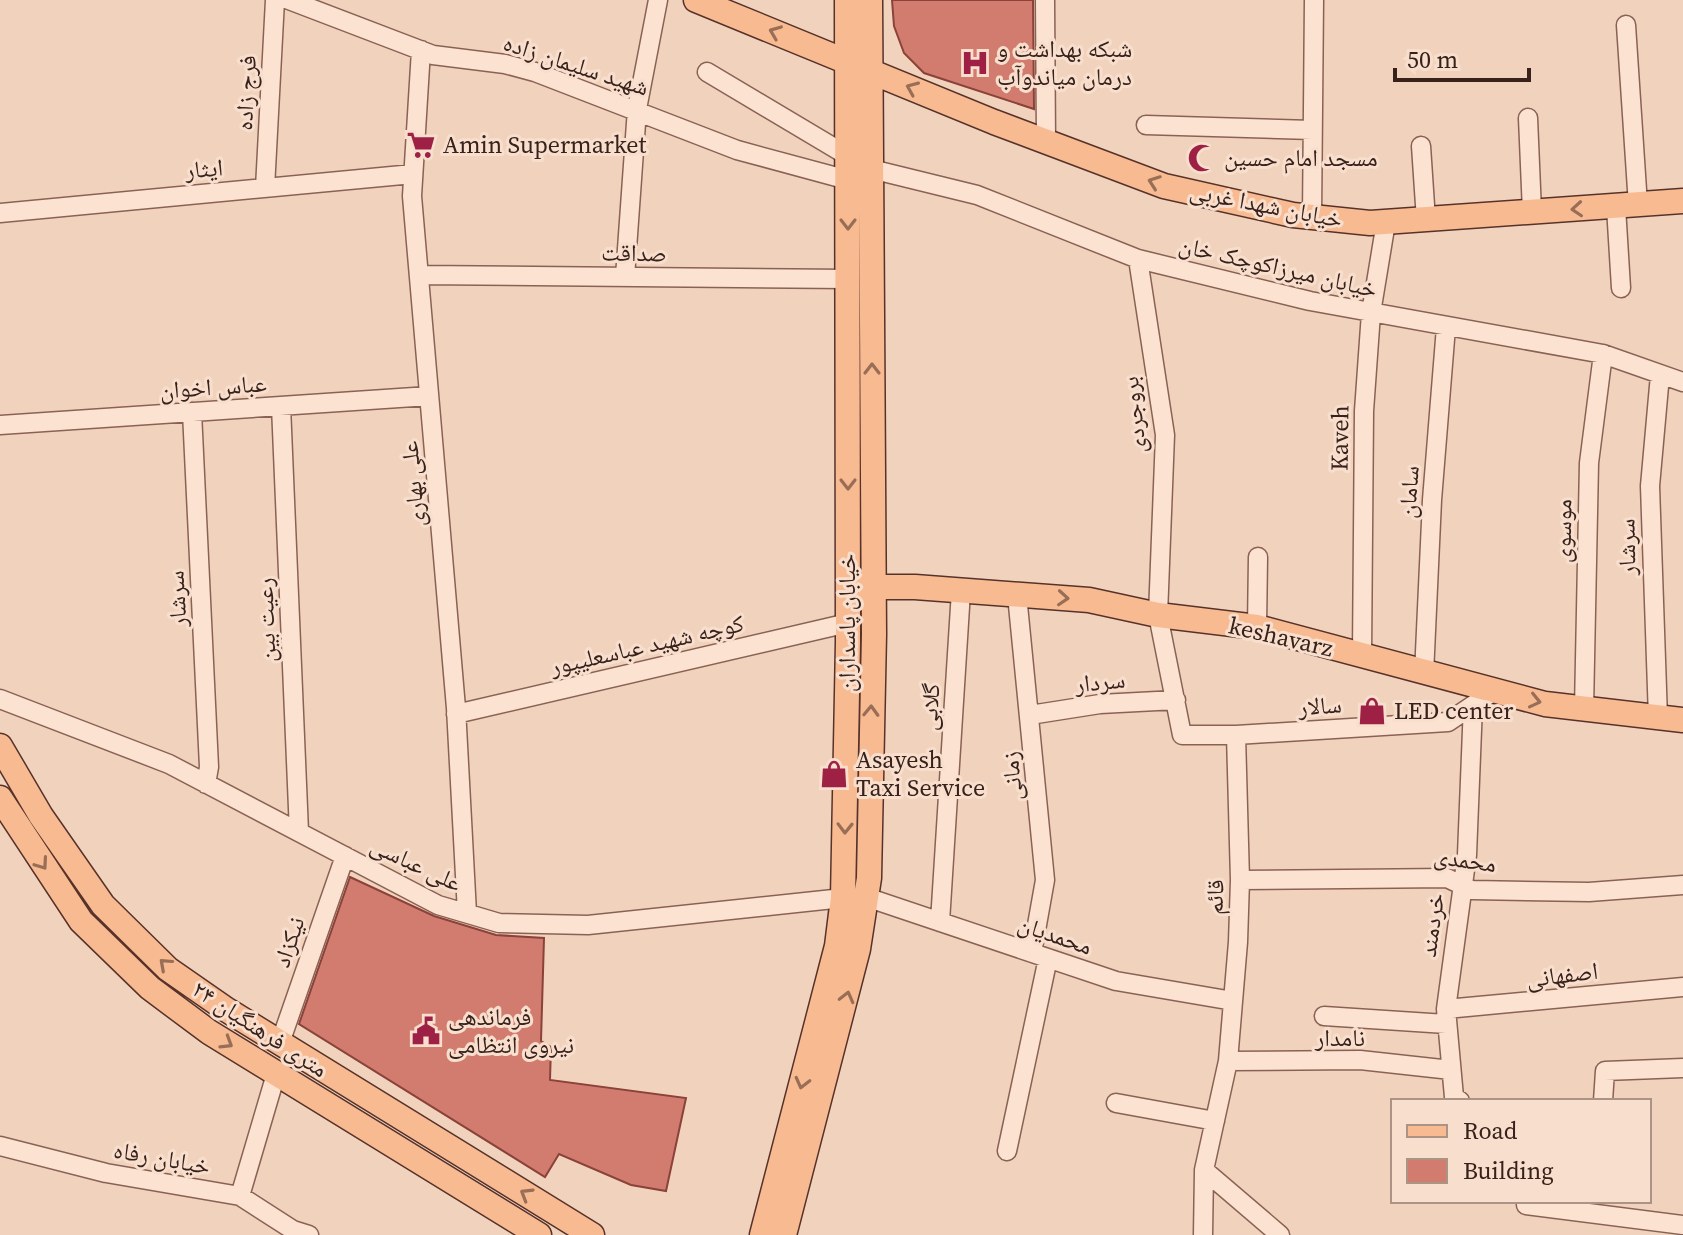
<svg xmlns="http://www.w3.org/2000/svg" width="1683" height="1235" viewBox="0 0 1683 1235" font-family="'Source Serif 4','Noto Naskh Arabic',serif">
<rect width="100%" height="100%" fill="#f1d3bd"/>
<path fill="#d27c70" stroke="#8b4239" stroke-width="2" d="M892 0H1033L1034 109 924 73 904 53 894 26Z
M350 877 434 916 496 935 544 938 541 1041 551 1047 550 1080 686 1098 666 1191 631 1185 559 1154 545 1177 299 1024Z"/>
<g fill="none" stroke-linecap="round" stroke-linejoin="round">
<defs>
<path id="minor" d="M289 0 433 55 505 64 535 72 737 150 848 180
M1045 0 1046 141
M1626 25 1638 205
M421 50 412 196 456 708 467 913
M707 72 848 156
M1528 118 1532 212
M1146 125 1312 130
M1421 146 1426 220
M871 169 977 195 1138 259 1310 301 1603 354 1683 382
M265 188 275 0
M1616 207 1621 288
M0 213 413 174
M1312 217 1314 0
M1138 259 1165 435 1158 615 1182 735H1236L1448 722 1494 691
M419 275 848 279
M625 277 637 109 658 0
M281 406 299 832
M192 412 209 767 206 784
M0 425 429 396
M1017 595 1045 880 1032 953
M1257 627 1258 557
M1362 656 1364 411 1371 313 1386 222
M1424 674 1432 500 1446 327
M0 699 169 764 438 905 499 923 588 925 843 898
M1584 709 1589 463 1603 354
M456 714 848 623
M1030 715 1100 704 1176 700
M1658 718 1650 486 1660 375
M1240 880 1447 878 1472 890 1589 892 1683 885
M866 897 1116 981 1233 1001
M940 922 961 591
M1446 1009 1683 987
M1324 1016 1446 1024
M280 1043 345 856
M1228 1061 1360 1060 1451 1070
M1460 1101 1454 1097 1446 1009 1467 855 1473 705
M1603 1101 1605 1071 1683 1068
M1116 1103 1215 1121
M0 1146 106 1173 240 1196 293 1230 309 1235
M1007 1151 1048 958
M1204 1170 1280 1235
M240 1196 276 1074
M1526 1205 1683 1225
M1203 1235 1204 1170 1228 1061 1238 942 1240 880 1236 735"/>
<path id="major" d="M696 0 994 122 1164 186 1293 215 1370 223 1683 201
M859 587H915L1089 600 1158 615 1257 627 1545 704 1683 720
M0 746 41 816 103 905 168 969 227 1010 592 1235
M0 798 81 921 150 988 209 1032 539 1235
M762 1235 837 946 843 898 848 642 847 0
M784 1235 858 949 869 878 874 634 870 0"/>
</defs>
<use href="#minor" stroke="#8a6255" stroke-width="21"/>
<use href="#major" stroke="#57322a" stroke-width="27"/>
<use href="#minor" stroke="#fbe2d1" stroke-width="18"/>
<use href="#major" stroke="#f8ba91" stroke-width="24"/>
</g>
<defs><path id="oneway-chevron" d="M-2-3.5L2.5 0L-2 3.5" fill="none" stroke-width="1.6" stroke-linecap="round" stroke-linejoin="round" transform="scale(2)"/></defs>
<g stroke="#986e56">
<use href="#oneway-chevron" transform="translate(775 32) rotate(-158)"/>
<use href="#oneway-chevron" transform="translate(912 88) rotate(-157)"/>
<use href="#oneway-chevron" transform="translate(1154 182) rotate(-160)"/>
<use href="#oneway-chevron" transform="translate(1577 209) rotate(176)"/>
<use href="#oneway-chevron" transform="translate(848 224) rotate(90)"/>
<use href="#oneway-chevron" transform="translate(872 369) rotate(-90)"/>
<use href="#oneway-chevron" transform="translate(848 484) rotate(90)"/>
<use href="#oneway-chevron" transform="translate(1063 598) rotate(4)"/>
<use href="#oneway-chevron" transform="translate(1535 701) rotate(13)"/>
<use href="#oneway-chevron" transform="translate(871 711) rotate(-88)"/>
<use href="#oneway-chevron" transform="translate(845 828) rotate(91)"/>
<use href="#oneway-chevron" transform="translate(42 864) rotate(55)"/>
<use href="#oneway-chevron" transform="translate(165 964) rotate(-138)"/>
<use href="#oneway-chevron" transform="translate(847 997) rotate(-76)"/>
<use href="#oneway-chevron" transform="translate(227 1043) rotate(32)"/>
<use href="#oneway-chevron" transform="translate(802 1083) rotate(104)"/>
<use href="#oneway-chevron" transform="translate(526 1194) rotate(-149)"/>
</g>
<defs>
<symbol id="hospital-bare" viewBox="-9 -9 18 18"><path d="M-5-5h3v3.5h4V-5h3V5h-3V1.5h-4V5h-3Z" fill="#9e2045" stroke="#f8dfcd" stroke-width="2.5" paint-order="stroke"/></symbol>
<symbol id="supermarket-bare" viewBox="-9 -9 18 18"><path d="M-6-5.5h2.5l.6 2H6L4.5 2H-2.5L-4.4-4H-6ZM-1.5 3.2a1.3 1.3 0 1 0 .1 0ZM3 3.2a1.3 1.3 0 1 0 .1 0Z" fill="#9e2045" stroke="#f8dfcd" stroke-width="2.5" paint-order="stroke"/></symbol>
<symbol id="mosque-bare" viewBox="-9 -9 18 18"><path d="M3.5-4.9A6 6 0 1 0 3.5 4.9A5 5 0 1 1 3.5-4.9Z" fill="#9e2045" stroke="#f8dfcd" stroke-width="2.5" paint-order="stroke"/></symbol>
<symbol id="shop-bare" viewBox="-9 -9 18 18"><path d="M-5-2.5h2.3a2.7 3.5 0 0 1 5.4 0H5L5.5 6h-11ZM-1.5-2.5h3a1.5 2.3 0 0 0-3 0Z" fill="#9e2045" stroke="#f8dfcd" stroke-width="2.5" paint-order="stroke"/></symbol>
<symbol id="civic-bare" viewBox="-9 -9 18 18"><path d="M-.6-6.5H3V-4.5H.6V-3L4-1V1h2V6H-6V1h2V-1L-.6-3ZM-1.2 2.5V6h2.4V2.5Z" fill="#9e2045" stroke="#f8dfcd" stroke-width="2.5" paint-order="stroke"/></symbol>
</defs>
<g fill-rule="evenodd">
<use href="#hospital-bare" x="955" y="43" width="40" height="40"/>
<use href="#supermarket-bare" x="401" y="125" width="40" height="40"/>
<use href="#mosque-bare" x="1182" y="138" width="40" height="40"/>
<use href="#shop-bare" x="1352" y="691" width="40" height="40"/>
<use href="#shop-bare" x="814" y="754" width="40" height="40"/>
<use href="#civic-bare" x="406" y="1011" width="40" height="40"/>
</g>
<g text-anchor="middle" stroke-width="6" stroke-linejoin="round" paint-order="stroke">
<g font-size="24" fill="#38211b" stroke="#f8dfcd" text-anchor="start">
<text x="997" y="57">شبکه بهداشت و<tspan x="997" dy="28">درمان میاندوآب</tspan></text>
<text x="443" y="153">Amin Supermarket</text>
<text x="1224" y="166">مسجد امام حسین</text>
<text x="1394" y="719">LED center</text>
<text x="856" y="768">Asayesh<tspan x="856" dy="28">Taxi Service</tspan></text>
<text x="448" y="1025">فرماندهی<tspan x="448" dy="28">نیروی انتظامی</tspan></text>
</g>
<g font-size="24" fill="#38211b" stroke="#f8dfcd">
<text transform="translate(576 65) rotate(18)" y="8">شهید سلیمان زاده</text>
<text transform="translate(246 93) rotate(-87)" y="8">فرج زاده</text>
<text transform="translate(204 169) rotate(-5)" y="8">ایثار</text>
<text transform="translate(1266 205) rotate(11)" y="8">خیابان شهدا غربی</text>
<text transform="translate(634 253) rotate(1)" y="8">صداقت</text>
<text transform="translate(1278 267) rotate(13)" y="8">خیابان میرزاکوچک خان</text>
<text transform="translate(213 387) rotate(-4)" y="8">عباس اخوان</text>
<text transform="translate(1134 415) rotate(-96)" y="8">بروجردی</text>
<text transform="translate(1340 438) rotate(-89)" y="8">Kaveh</text>
<text transform="translate(413 484) rotate(-95)" y="8">علی بهاری</text>
<text transform="translate(1409 492) rotate(-86)" y="8">سامان</text>
<text transform="translate(1563 531) rotate(-89)" y="8">موسوی</text>
<text transform="translate(1627 547) rotate(-91)" y="8">سرشار</text>
<text transform="translate(177 599) rotate(-93)" y="8">سرشار</text>
<text transform="translate(266 620) rotate(-92)" y="8">رعیت بین</text>
<text transform="translate(847 623) rotate(-90)" y="8">خیابان پاسداران</text>
<text transform="translate(1281 637) rotate(13)" y="8">keshavarz</text>
<text transform="translate(647 645) rotate(-13)" y="8">کوچه شهید عباسعلیپور</text>
<text transform="translate(1100 682) rotate(-6)" y="8">سردار</text>
<text transform="translate(1320 706) rotate(-4)" y="8">سالار</text>
<text transform="translate(930 707) rotate(-86)" y="8">گلابی</text>
<text transform="translate(1012 776) rotate(-95)" y="8">زمانی</text>
<text transform="translate(1465 860) rotate(8)" y="8">محمدی</text>
<text transform="translate(416 864) rotate(25)" y="8">علی عباسی</text>
<text transform="translate(1215 897) rotate(-88)" y="8">قائم</text>
<text transform="translate(1432 925) rotate(-82)" y="8">خردمند</text>
<text transform="translate(1055 935) rotate(19)" y="8">محمدیان</text>
<text transform="translate(289 942) rotate(-71)" y="8">نیکزاد</text>
<text transform="translate(1562 975) rotate(-7)" y="8">اصفهانی</text>
<text transform="translate(260 1029) rotate(33)" y="8">۲۴ متری فرهنگیان</text>
<text x="1340" y="1046">نامدار</text>
<text transform="translate(162 1158) rotate(10)" y="8">خیابان رفاه</text>
</g>
</g>
<rect x="1391" y="1099" width="260" height="104" fill="#f8dfcd" stroke="#ab9386" stroke-width="2"/>
<rect x="1407" y="1125" width="40" height="12" fill="#f8ba91" stroke="#ab9386" stroke-width="2"/>
<text x="1463" y="1139" font-size="24" fill="#38211b">Road</text>
<rect x="1407" y="1159" width="40" height="24" fill="#d27c70" stroke="#ab9386" stroke-width="2"/>
<text x="1463" y="1179" font-size="24" fill="#38211b">Building</text>
<path d="M1395 68v12h134v-12" fill="none" stroke="#38211b" stroke-width="4"/>
<text x="1407" y="68" font-size="24" fill="#38211b" stroke="#f8dfcd" stroke-width="6" paint-order="stroke">50 m</text>
</svg>
